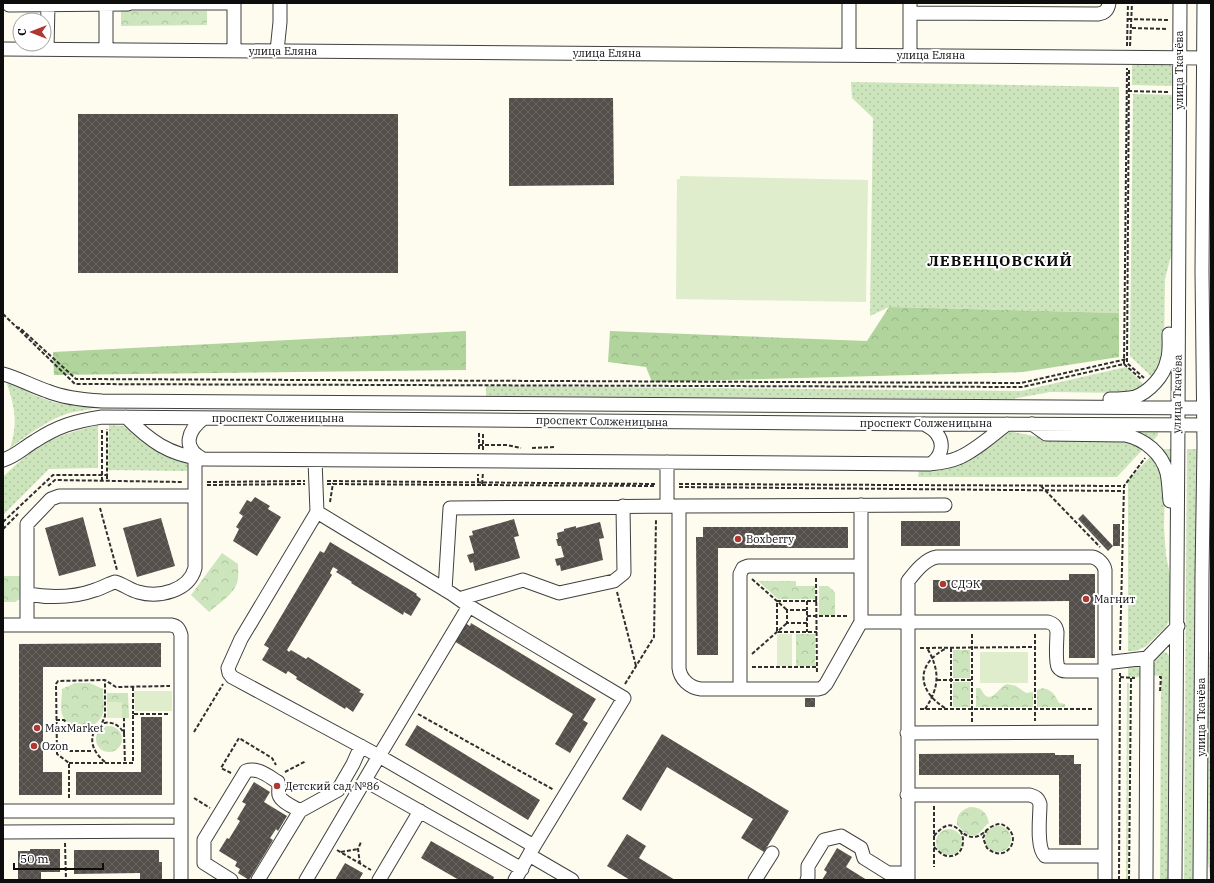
<svg xmlns="http://www.w3.org/2000/svg" width="1214" height="883" viewBox="0 0 1214 883" font-family="'IBM Plex Serif',serif">
<defs>
<pattern id="grass-dots" width="8" height="8" patternUnits="userSpaceOnUse"><rect width="8" height="8" fill="#cde5bc"/><path d="M2 2h.1M6 6h.1" fill="none" stroke="#afc3a0" stroke-width="1.8" stroke-linecap="round"/></pattern>
<pattern id="forest-crowns" width="20" height="18" patternUnits="userSpaceOnUse"><rect width="20" height="18" fill="#b0d49c"/><path d="M2 6a3 3 0 1 1 6 0M12 15a3 3 0 1 1 6 0" fill="none" stroke="#96b585"/></pattern>
<pattern id="park-crowns" width="20" height="18" patternUnits="userSpaceOnUse"><rect width="20" height="18" fill="#cde5bc"/><path d="M2 6a3 3 0 1 1 6 0M12 15a3 3 0 1 1 6 0" fill="none" stroke="#afc3a0"/></pattern>
<pattern id="building-cross-hatch" width="8" height="8" patternUnits="userSpaceOnUse"><rect width="8" height="8" fill="#554f4b"/><path d="M0 0l8 8M0 8l8-8" fill="none" stroke="#686460"/></pattern>
</defs>
<rect width="100%" height="100%" fill="#fdfcef"/>
<path fill="url(#grass-dots)" d="M1132 61 1168 62C1176 68 1176 77 1176 86L1132 85Z
M851 82 1119 87V313L889 307 870 316 873 118 852 98Z
M1133 94 1176 95 1174 244 1165 279 1164 352 1162 364 1152 377 1130 356Z
M1126 367 1144 385 1131 391 1123 393 1050 392 1012 399 486 396V386L1021 391Z
M11 382 34 395 53 402 94 409C86 410 77 411 69 413 47 420 28 435 10 448 18 424 15 407 7 384Z
M98 425V468L49 469 3 515V477C17 463 35 447 53 439 67 433 83 429 98 425Z
M109 425 124 426 151 447 173 458 184 461 188 465 187 471 108 470Z
M1003 432H1013L1049 439H1118L1145 447 1117 477H918L919 469Z
M1140 432H1158V435L1153 441Z
M1161 449H1172V465L1169 464Z
M1187 449H1197L1193 880H1184Z
M1153 454 1158 460 1165 488 1164 527 1166 555 1173 590 1171 617 1165 628 1145 647 1135 651H1128V480Z
M1211 650V880L1205 847 1208 654Z
M1160 651 1167 653 1170 657 1169 880H1160L1161 676 1151 675V663Z
M1128 663 1137 666 1141 670 1142 677H1128Z
M1127 683H1129L1128 880H1126Z"/>
<path fill="url(#forest-crowns)" d="M889 307 1119 313V357L1023 372 652 382 646 367 608 362 610 331 867 341Z
M466 331V370L54 375 53 352Z"/>
<path fill="url(#park-crowns)" d="M121 11H207V25L121 26Z
M222 553 238 564C238 570 239 577 237 583 234 594 218 604 209 612L191 595Z
M3 576H20V599L15 602H3Z
M758 581H796V586H815V599H778Z
M819 586H828L835 592V615H819Z
M796 634H815V666H796Z
M953 650H970V678H953Z
M953 682H970V707H953Z
M75 683H90L103 689C103 697 106 712 100 719 91 732 67 730 62 714 60 707 62 696 62 689Z
M1007 684 1016 686 1026 693 1033 692V707H976V688H980C982 690 983 694 986 696 993 701 999 687 1007 684Z
M1043 688C1052 690 1055 695 1059 703L1065 704V707H1037V690Z
M107 693H128L129 718H122L121 702H107Z
M96 739a13 13 0 1 1 26 0a13 13 0 1 1-26 0Z
M970 807C981 807 987 812 989 823 983 827 982 833 974 836L966 834 957 825C956 815 961 810 970 807Z
M985 839a13 13 0 1 1 26 0a13 13 0 1 1-26 0Z
M936 842a13 13 0 1 1 26 0a13 13 0 1 1-26 0Z"/>
<path fill="#dfedcc" d="M680 176 868 180 866 302 676 299 677 179H680Z
M777 634H792V666H777Z
M980 652H1028V683H980Z
M134 691H172V711H135Z
M107 702H122V718H107Z"/>
<path fill="url(#building-cross-hatch)" d="M509 98H613L614 185 509 186Z
M78 114H398V273H78Z
M255 497 270 506 268 509 281 517 257 556 233 541 239 529 236 527 243 516 239 513 247 500 251 502Z
M1083 514 1113 546 1108 551 1078 519Z
M83 517 96 566 59 576 45 528Z
M161 518 175 566 137 577 123 528Z
M514 519 519 536 514 537 520 558 475 571 473 562 470 563 467 555 474 553 469 536 473 535 472 531Z
M901 521H960V546H901Z
M600 522 604 538 599 539 603 560 561 571 560 565 557 566 555 559 564 557 561 546H558L556 539H558L557 533 564 531V529L576 526V528Z
M1113 524H1120V546H1113Z
M703 527H848V548H718V655H697L696 537H703Z
M330 542 417 594 416 595 421 599 411 616 404 612 403 615 351 583 352 582 336 572 338 570 333 567 330 573 332 575 287 650 289 652 291 650 306 659 308 657 361 690 359 692 364 694 353 712 346 707 345 709 296 679 297 677 288 671 286 674 262 660 269 648 264 645 320 551 324 553Z
M1069 574H1095V658H1069V601L933 602V580H1069Z
M465 623 470 626 471 623 596 699 583 720 588 723 570 753 555 744 573 714 454 641Z
M161 643V667H43V772H62V795H19V644Z
M805 698H815V707H805Z
M141 717H162V795H76V772H141Z
M417 725 540 800 528 820 405 745Z
M662 734 789 811 764 852 741 838 753 819 667 767 641 811 622 799Z
M1055 753V755H1074V764H1081V845H1059V775H919V754Z
M254 782 270 792 264 802 287 816 278 831 276 829 270 838 273 840 249 880 238 873 240 869 235 866 237 862 219 851 227 838 229 839 240 821 237 819 246 804 242 802Z
M627 834 646 846 639 858 675 880H630L607 866Z
M431 841 494 877 493 880H459L421 858Z
M837 848 852 857 846 867 867 880H822L827 872 824 870Z
M30 849H60V872H41V880H18V851H30Z
M74 850H159V862H162V880H140V873L74 874Z
M345 863 363 873 359 880H335Z"/>
<g fill="none" stroke-linecap="round" stroke-linejoin="round">
<defs>
<path id="minor" d="M7 3 9 5 128 4
M128 3H234
M234 3V50
M910 13 1098 14C1105 13 1108 10 1109 3
M3 49 1211 58
M47 49 48 4
M106 50V3
M277 51 280 22V3
M849 55V3
M910 55V3
M3 374C18 378 32 386 47 391 64 398 84 400 102 401L1211 408
M1110 399C1118 399 1127 399 1135 397 1149 392 1164 376 1167 361 1170 353 1169 343 1169 334
M126 417C150 441 169 455 203 459L930 464C939 463 949 462 958 458 975 451 991 436 1007 424
M924 424C929 427 934 429 937 434 945 444 941 458 930 464
M1032 424 1046 434 1125 435C1144 439 1162 453 1167 473 1169 482 1169 492 1170 501
M203 459C181 448 188 430 204 418
M3 460C16 456 23 448 35 441 58 426 75 421 102 417L483 420 924 424 1211 425
M315 460 317 512 452 594 469 606 624 698 534 846 515 880
M667 462V505
M679 506 945 505
M445 590 450 508 679 506V668C680 679 690 688 701 689H818L822 688 826 684 861 622V505
M27 594C50 598 73 598 95 590 102 588 108 584 115 582 123 584 130 590 138 592 159 598 189 591 195 568V458
M459 599 523 580 559 593 614 581 624 573 623 506
M469 606 379 756 534 846
M861 622H1048C1054 624 1056 626 1057 632 1057 640 1055 660 1058 667 1060 670 1063 671 1066 671H1105
M3 625H27V524L51 499 59 496H195
M1105 663 1147 658
M740 689V574L743 568 748 566H861
M907 733 1105 732
M366 781 522 869
M907 795H1030C1036 797 1038 798 1040 804 1040 817 1036 847 1045 856H1105
M3 811H181V635C179 628 177 626 171 625H27
M181 811V880
M3 832 181 831
M529 855 572 880
M231 880 204 863V840L246 771C258 767 268 776 278 782 280 787 278 791 279 795 281 802 294 807 300 811
M258 880 300 811 338 790 353 764 361 746
M306 880 379 756 232 677 229 673 228 668 241 639 317 512
M379 880 420 811
M755 880 772 853
M807 880 808 877V866L824 840 841 836 861 848 864 858 888 873H908
M908 880V581C915 572 925 559 937 557H1092C1098 558 1104 564 1105 570V880
M1146 880 1147 658 1178 626
M1175 880C1178 588 1178 295 1180 3
M1200 880 1202 576 1204 445 1202 272 1204 3"/>
</defs>
<use href="#minor" stroke="#404040" stroke-width="15"/>
<path stroke="#2f2f2f" stroke-width="2" stroke-dasharray="4 2" stroke-linecap="butt" d="M1128 19 1168 20
M1132 28 1168 29
M1127 46 1128 3
M1130 46 1132 3
M1129 70 1127 363 1144 378
M1128 91 1168 92
M3 314 75 384 1022 387 1124 364 1127 68
M16 327 20 328 76 379 1021 383 1127 359
M1124 364 1141 379
M479 445H507L521 448
M532 448 556 447
M479 449V432
M483 450V432
M107 475V481
M102 481V430
M327 481 655 484
M207 482 305 481
M478 482V474
M327 484 482 485 483 472
M679 484 1124 486
M207 485 305 484
M482 485 654 486
M48 486 55 480 183 482
M1041 486 1100 547
M679 487 1124 491
M330 502 333 483
M100 508 117 570
M3 522 53 475H107V429
M3 529 18 514
M816 578 817 674
M752 579 787 610
M617 592 636 666
M807 601V610
M817 601H777V632H817
M807 616H849
M807 623H787V610H807C807 618 807 625 807 632
M972 634V722
M1035 634V721
M920 648 1035 647
M951 648V708
M1120 650 1124 486 1145 458
M752 654 787 623
M752 667H817
M1120 677 1135 678
M1159 677H1161L1160 691
M937 680H972
M625 684 654 637 656 519
M133 687V714
M945 708C916 690 916 663 947 648
M920 709H1094
M925 709C940 687 940 670 927 648
M418 714 554 790
M56 720H64C73 730 83 730 96 728
M102 723 105 716V681
M194 732 223 684
M124 733 125 763
M57 751H93
M105 762C74 737 107 706 124 733V718
M69 763H133V714H169
M285 772 306 761
M231 773 221 768 239 738 272 758 276 765
M69 798V763L57 754 56 684 58 681 105 680 116 687 170 686
M194 798 210 808
M934 806V867
M934 836C955 811 958 838 974 837 985 836 988 824 1001 824 1026 834 1007 866 987 848L983 838 987 829
M65 843 66 880
M934 847C938 850 941 855 947 856 962 858 966 842 961 832
M337 850 371 870
M341 852 358 849
M360 864 358 849 361 842
M1119 880 1120 673
M1129 880 1131 678"/>
<use href="#minor" stroke="#fff" stroke-width="13"/>
</g>
<g fill="#b03832" stroke="#fff" stroke-width="1.5">
<circle cx="738" cy="539" r="4"/>
<circle cx="943" cy="584" r="4"/>
<circle cx="1086" cy="599" r="4"/>
<circle cx="37" cy="728" r="4"/>
<circle cx="34" cy="746" r="4"/>
<circle cx="277" cy="786" r="4"/>
</g>
<g text-anchor="middle" stroke-width="4" stroke-linejoin="round" paint-order="stroke">
<g font-size="11" fill="#0d0d0d" stroke="#fff">
<text x="283" y="55">улица Еляна</text>
<text x="607" y="57">улица Еляна</text>
<text x="931" y="59">улица Еляна</text>
<text transform="translate(1179 70) rotate(-90)" y="4">улица Ткачёва</text>
<text transform="translate(1177 394) rotate(-89)" y="4">улица Ткачёва</text>
<text x="278" y="422">проспект Солженицына</text>
<text transform="translate(602 421) rotate(1)" y="4">проспект Солженицына</text>
<text x="926" y="427">проспект Солженицына</text>
<text transform="translate(1201 717) rotate(-90)" y="4">улица Ткачёва</text>
</g>
<g font-size="11" fill="#0d0d0d" stroke="#fff" text-anchor="start">
<text x="746" y="543">Boxberry</text>
<text x="951" y="588">СДЭК</text>
<text x="1094" y="603">Магнит</text>
<text x="45" y="732">MaxMarket</text>
<text x="42" y="750">Ozon</text>
<text x="285" y="790">Детский сад №86</text>
</g>
<g font-size="15" font-weight="bold" letter-spacing="1" fill="#0d0d0d" stroke="#fff">
<text x="1000" y="266">ЛЕВЕНЦОВСКИЙ</text>
</g>
</g>
<rect width="1214" height="883" fill="none" stroke="#0d0d0d" stroke-width="8"/>
<g transform="translate(32 32) rotate(270)"><circle r="19" fill="#ffffff" stroke="#9e9e9e"/>
<path d="M0-3L7 15L0 10L-7 15Z" fill="#b03832"/>
<text y="-6" font-size="11" font-weight="bold" text-anchor="middle" fill="#0d0d0d">С</text>
</g>
<path d="M14 863v6h89v-6" fill="none" stroke="#0d0d0d" stroke-width="2"/>
<text x="20" y="863" font-size="12" fill="#0d0d0d" stroke="#ffffff" stroke-width="3" paint-order="stroke">50 m</text>
</svg>
